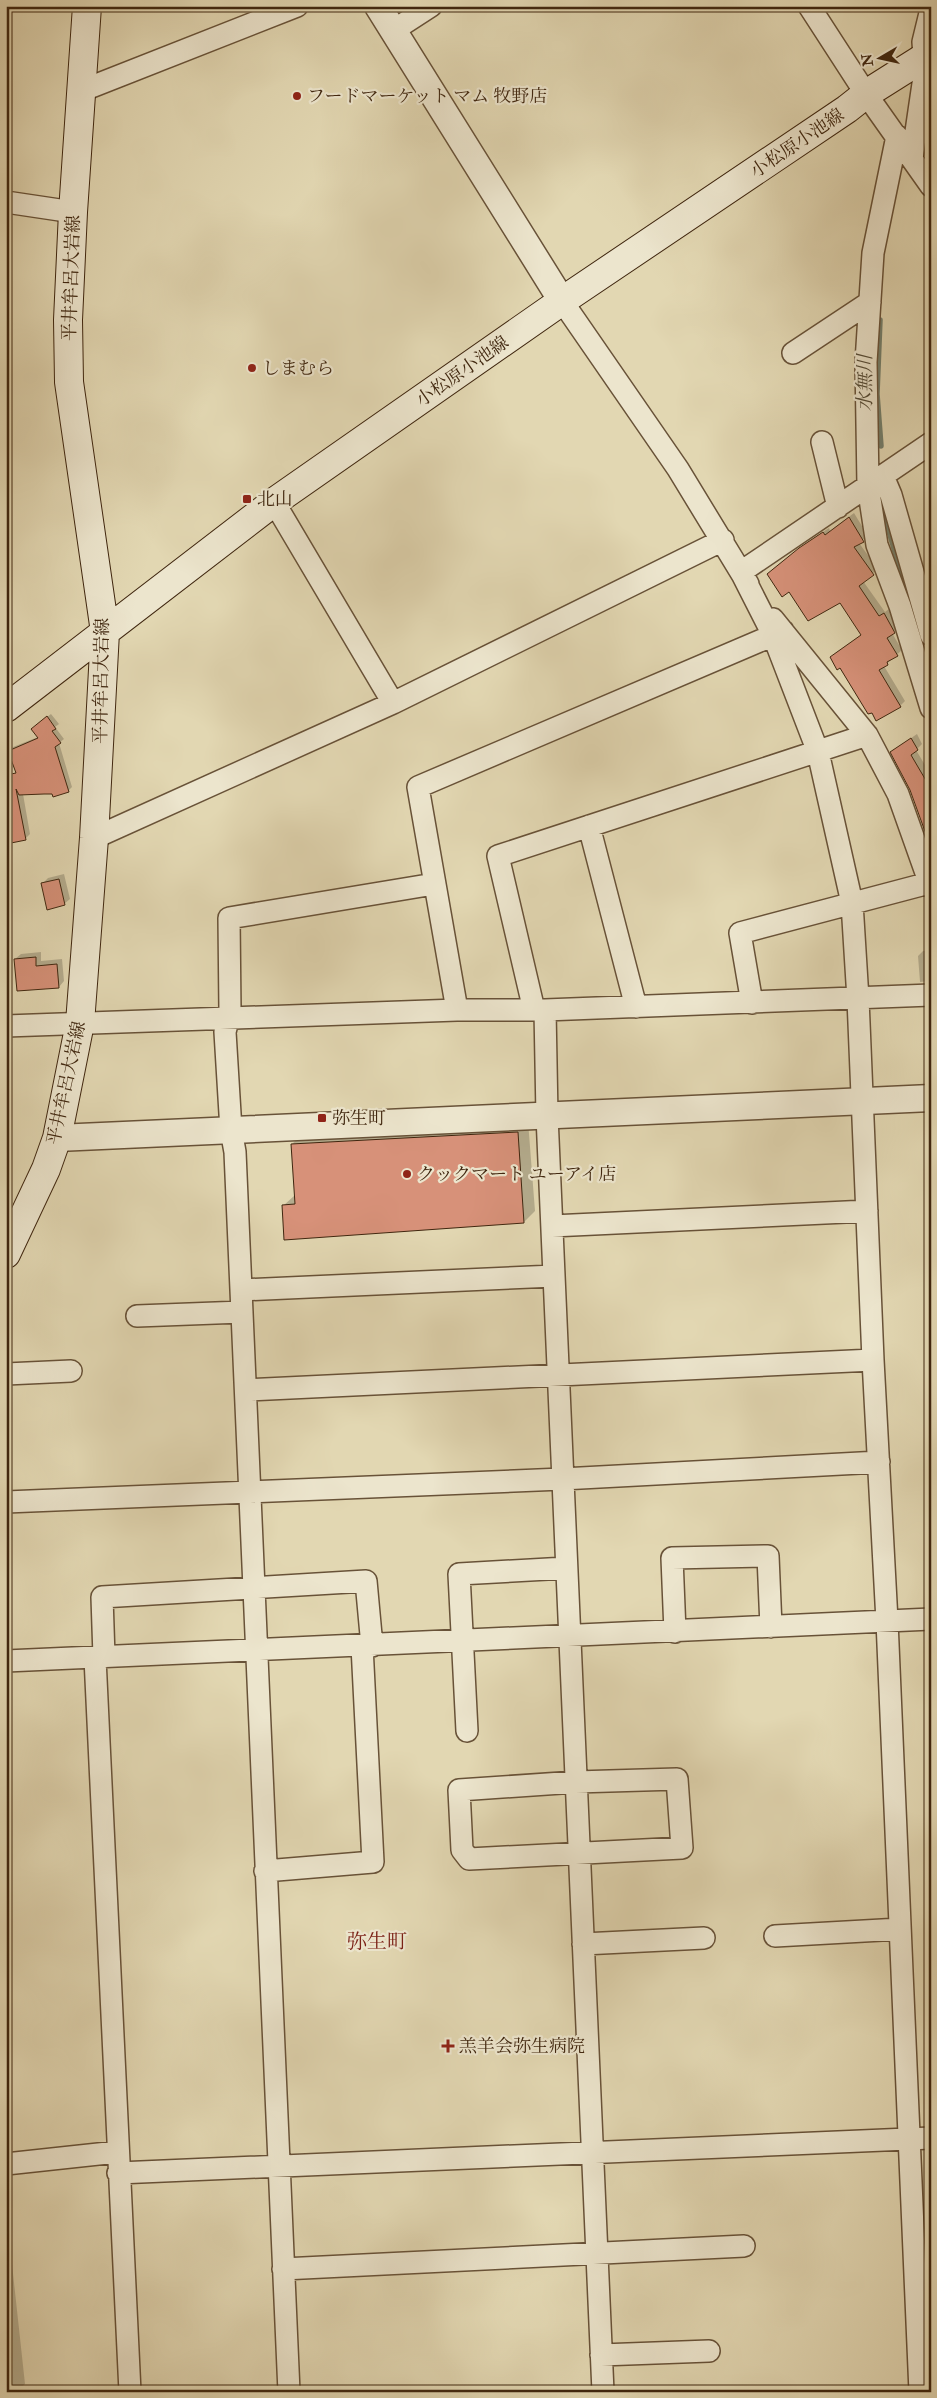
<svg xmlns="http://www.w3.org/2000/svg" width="937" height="2398" viewBox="0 0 937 2398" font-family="'IM FELL Double Pica','Noto Serif JP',serif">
<rect width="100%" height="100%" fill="#e2d7b2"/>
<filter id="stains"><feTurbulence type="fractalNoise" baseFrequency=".004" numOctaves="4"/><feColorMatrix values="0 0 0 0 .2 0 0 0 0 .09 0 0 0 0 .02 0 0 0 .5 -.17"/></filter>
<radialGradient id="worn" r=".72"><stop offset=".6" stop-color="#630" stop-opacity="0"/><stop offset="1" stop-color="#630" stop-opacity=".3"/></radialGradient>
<path fill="#0003" d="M854 513 868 536 859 543 878 569 863 581 885 612 889 609 899 627 892 633 902 650 884 666 905 701 900 706 873 712 831 657 862 634 840 601 773 569 806 543 829 528 830 531Z
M51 714 59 724 55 727 64 739 59 743 72 787 68 791 53 793 23 794 30 834 25 839 13 776 17 772 9 751 13 747 38 737 36 725Z
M917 734 922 744 916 750 931 775V848L911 789 891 752Z
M64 874 70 899 64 904 42 884 48 878Z
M6 920 9 935 6 938Z
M931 950V981L920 982 918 956 923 951Z
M41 952V961L62 959 64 981 59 987 15 959 21 954Z
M528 1121 535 1211 524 1222 283 1206 295 1195 292 1144 303 1133Z
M6 2209 25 2384 16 2392H6Z"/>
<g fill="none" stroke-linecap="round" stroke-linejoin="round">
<path stroke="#737f6c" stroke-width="5.5" d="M880 320 877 394 881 446
M880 500 910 604"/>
</g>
<path fill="#d79179" stroke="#3f260f" d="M849 517 864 542 854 547 874 575 859 586 879 616 884 613 895 633 887 638 898 656 887 662 888 665 879 670 901 707 876 721 872 713 868 714 840 668 837 670 830 657 861 635 840 603 808 621 789 592 782 597 767 574 799 548 823 532 825 535Z
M47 716 56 729 52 731 61 743 55 747 69 792 53 797 52 794H44L19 795 16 789 26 840 6 844V775L16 773 8 751 38 738 31 729Z
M911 738 918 750 911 755 931 789V848L910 790 890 752Z
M59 879 65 905 47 910 41 883Z
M36 957V966L57 964 59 988 17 991 14 959Z
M518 1132 524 1223 284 1240 282 1205 295 1204 291 1144Z"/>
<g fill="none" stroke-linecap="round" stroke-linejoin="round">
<defs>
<path id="minor" d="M809 6 866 94 931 186
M394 30 431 6
M81 91 297 6
M897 136 873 253 866 362 868 486 877 545 900 606 931 708
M912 159 925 70 923 42 931 9
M6 202 73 212
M562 301 678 469 748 584
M793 353 870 302
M822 442 838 507
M883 476 891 495 931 635
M274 502 393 703
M773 619 867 735 898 794 931 887
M589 826 636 1007
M94 838 393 703 723 540
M752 1003 740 933 929 883
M457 1010 418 787 783 631
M534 1010 498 856 867 735
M545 1010 547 1116 603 2392
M6 1026 457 1010H545L931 995
M552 1226 867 1211
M241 1290 554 1276
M137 1316 242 1312
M6 1374 71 1371
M246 1390 873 1360
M6 1502 562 1479 879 1462
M675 1632 672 1558 768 1556 771 1627
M104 1657 102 1597 366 1581 372 1646
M95 1658 130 2392
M6 1661 931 1619
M467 1731 459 1574 566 1568
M677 1779 682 1848 469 1859 462 1850 459 1790 576 1782Z
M265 1871 373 1862 362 1646
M775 1936 900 1929
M583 1944 704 1938
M6 2164 117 2152
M118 2173 931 2138
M283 2269 744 2246
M601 2355 709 2351
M289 2392 235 1152 231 1130 225 1032 230 1012 229 918 434 884
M920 2392 887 1621 873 1360 858 999 852 903 818 752 773 635 741 572 931 443"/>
<path id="tertiary" d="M378 6 562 301
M57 1138 931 1098"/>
<path id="secondary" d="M6 708 274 502 562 301 847 109 866 94 931 53
M6 1254 46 1169 57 1138 80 1023 94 838 105 632 69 382 68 320 73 212 87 6"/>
</defs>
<use href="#minor" stroke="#685238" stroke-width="24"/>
<use href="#tertiary" stroke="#685238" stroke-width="29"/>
<use href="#secondary" stroke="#3f260f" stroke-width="30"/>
<use href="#minor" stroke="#ece5cd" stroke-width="21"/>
<use href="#tertiary" stroke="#ece5cd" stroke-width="26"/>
<use href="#secondary" stroke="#ece5cd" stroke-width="28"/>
</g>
<g fill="#8f2418" stroke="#ece5cd" stroke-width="2">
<circle cx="297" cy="96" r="5"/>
<circle cx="252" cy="368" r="5"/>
<rect x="242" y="494" width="10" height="10" rx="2.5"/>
<rect x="317" y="1113" width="10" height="10" rx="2.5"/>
<circle cx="407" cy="1174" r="5"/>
<path d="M445.5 2038.5h5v5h5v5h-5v5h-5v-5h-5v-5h5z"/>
</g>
<g text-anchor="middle" stroke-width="4.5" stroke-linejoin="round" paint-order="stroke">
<g font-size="18" fill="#3f260f" stroke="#ece5cd" text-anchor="start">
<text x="307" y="102">フードマーケット マム 牧野店</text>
<text x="262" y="374">しまむら</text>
<text x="257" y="505">北山</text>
<text x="332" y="1124">弥生町</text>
<text x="417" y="1180">クックマート ユーアイ店</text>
<text x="459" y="2052">羔羊会弥生病院</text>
</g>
<g font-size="18" fill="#3f260f" stroke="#ece5cd">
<text transform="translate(797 143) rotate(-34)" y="6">小松原小池線</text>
<text transform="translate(71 278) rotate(-88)" y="6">平井牟呂大岩線</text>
<text transform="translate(462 371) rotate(-35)" y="6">小松原小池線</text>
<text transform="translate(101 681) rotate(-89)" y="6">平井牟呂大岩線</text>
<text transform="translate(66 1083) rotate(-78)" y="6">平井牟呂大岩線</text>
</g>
<g font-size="19" font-style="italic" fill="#544b36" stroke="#ece5cd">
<text transform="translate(864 383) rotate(-90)" y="7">水無川</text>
</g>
<g font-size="20" fill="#7a1f14" stroke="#ece5cd">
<text x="377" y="1948">弥生町</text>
</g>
</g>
<rect width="937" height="2398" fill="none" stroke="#e2d7b2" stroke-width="25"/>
<rect x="8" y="8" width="922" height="2383" fill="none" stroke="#3f260f" stroke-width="2.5"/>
<rect x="12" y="12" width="912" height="2373" fill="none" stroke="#3f260f"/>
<g transform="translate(880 58) rotate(261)" stroke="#ece5cd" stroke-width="4" paint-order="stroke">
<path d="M0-4L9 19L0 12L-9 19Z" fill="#3f260f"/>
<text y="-8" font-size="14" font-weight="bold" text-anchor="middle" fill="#3f260f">N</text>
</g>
<rect width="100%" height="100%" filter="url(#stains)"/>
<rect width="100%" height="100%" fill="url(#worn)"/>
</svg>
